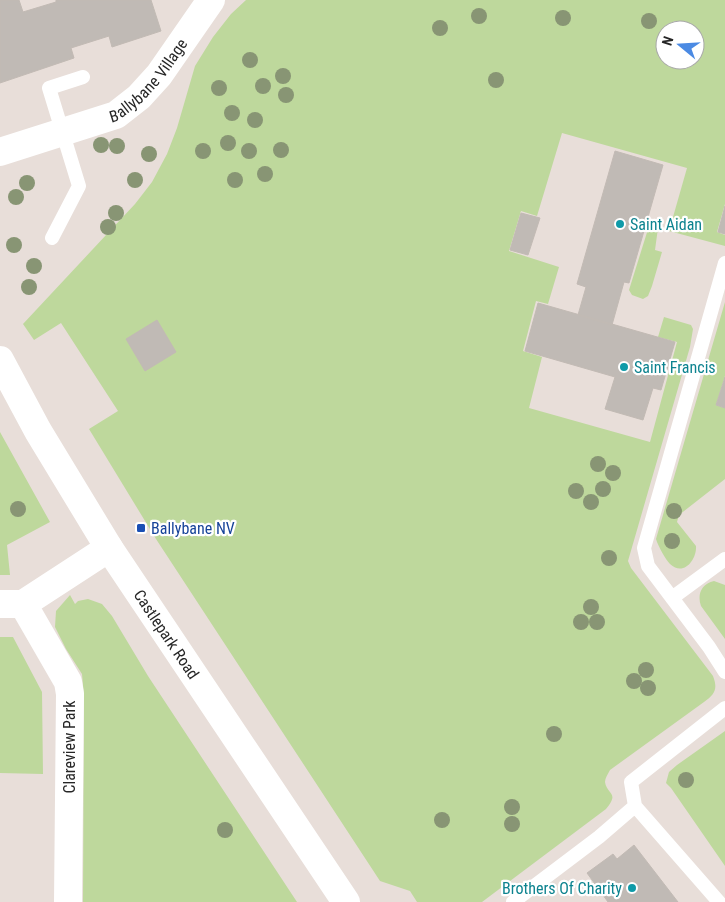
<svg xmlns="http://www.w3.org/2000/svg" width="725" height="902" viewBox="0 0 725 902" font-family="'Roboto Condensed',sans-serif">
<rect width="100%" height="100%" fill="#e8ded9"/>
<path fill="#bed89c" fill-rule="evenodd" d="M246 0H725V204L717 232 725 235V246L669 231 687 168 562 133 537 216 521 211 509 251 559 267 548 304 536 301 523 351 542 357 529 408 650 442 677 342 658 337 664 317 691 325 693 329 690 347 628 561 631 568 713 676C718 689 715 694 704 702L610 770C608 774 605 778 605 782 607 795 620 792 606 809L482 902H417L410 891 380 881 156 539 89 429 118 411 61 323 34 340 23 324 135 204 152 182 167 154 177 128 195 66 213 37 231 14ZM665 30H695V60H665Z
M649 226H655L658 228 655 250 662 252 652 286 648 296 643 299 632 295 629 290Z
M725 302V376L716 405 725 408V479L679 515 677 522 696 546C697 559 684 577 670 564 666 560 658 546 656 539Z
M0 432 50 522 7 545 10 575H0Z
M714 581 725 585V639L701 606C697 595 701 584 714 581Z
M70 595 75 604 78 601 88 599 102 604 112 616 148 676 297 902H83L84 696 82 674 66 649 55 627 56 611Z
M0 637H13L42 692 43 774 0 773Z
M725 731V866L671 788 666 783 669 772 677 765Z"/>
<path fill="#c0bab5" stroke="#c2bab4" d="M0 0H19L23 12 56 2V0H151L161 31 112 47 109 36 71 48 74 58 0 83Z
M615 151 663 165 629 283 624 282 612 325 578 315 586 287 577 284Z
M725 206V234L718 232Z
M521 213 540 218 528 255 510 250Z
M538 303 675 342 661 390 653 388 643 420 605 409 615 377 525 351Z
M157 320 176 352 145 371 126 339Z
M725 377V408L716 405Z
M634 845 678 902H608L587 873 613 854 617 859Z"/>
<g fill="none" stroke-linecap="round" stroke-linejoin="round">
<path stroke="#fff" stroke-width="14" d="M52 238 79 186 49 88 83 77
M725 263 644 548 648 566 709 647 725 672
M672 598 725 559
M635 806 719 902
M513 902 599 837 635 806 631 782 725 708"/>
<g stroke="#fff" stroke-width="28">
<path id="s1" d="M0 152 116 115 139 97 159 75 211 0"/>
<path d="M0 604H23L109 548"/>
<path d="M23 604 68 682 70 694 68 902"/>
</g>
<path stroke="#fff" stroke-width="28" id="s2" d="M0 360 38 431 109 548 346 902"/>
</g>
<g fill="#889574">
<circle cx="479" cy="16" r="8"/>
<circle cx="563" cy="18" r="8"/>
<circle cx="649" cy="21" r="8"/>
<circle cx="440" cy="28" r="8"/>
<circle cx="250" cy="60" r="8"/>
<circle cx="283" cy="76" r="8"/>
<circle cx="496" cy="80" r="8"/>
<circle cx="263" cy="86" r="8"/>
<circle cx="219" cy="88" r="8"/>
<circle cx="286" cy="95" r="8"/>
<circle cx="232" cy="113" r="8"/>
<circle cx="255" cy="120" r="8"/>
<circle cx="228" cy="143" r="8"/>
<circle cx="101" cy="145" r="8"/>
<circle cx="117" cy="146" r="8"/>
<circle cx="281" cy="150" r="8"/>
<circle cx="203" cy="151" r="8"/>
<circle cx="249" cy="151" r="8"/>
<circle cx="149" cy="154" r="8"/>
<circle cx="265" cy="174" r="8"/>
<circle cx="135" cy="180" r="8"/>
<circle cx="235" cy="180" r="8"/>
<circle cx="27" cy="183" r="8"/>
<circle cx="16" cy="197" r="8"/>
<circle cx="116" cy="213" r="8"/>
<circle cx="108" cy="227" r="8"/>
<circle cx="14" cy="245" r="8"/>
<circle cx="34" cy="266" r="8"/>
<circle cx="29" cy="287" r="8"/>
<circle cx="598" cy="464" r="8"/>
<circle cx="613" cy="473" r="8"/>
<circle cx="603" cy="489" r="8"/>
<circle cx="576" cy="491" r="8"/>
<circle cx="591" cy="502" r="8"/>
<circle cx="18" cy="509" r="8"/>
<circle cx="674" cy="511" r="8"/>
<circle cx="672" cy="541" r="8"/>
<circle cx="609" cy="558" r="8"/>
<circle cx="591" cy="607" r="8"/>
<circle cx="581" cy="622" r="8"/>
<circle cx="597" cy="622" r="8"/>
<circle cx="646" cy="670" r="8"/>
<circle cx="634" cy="681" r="8"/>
<circle cx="648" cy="688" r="8"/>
<circle cx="554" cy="734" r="8"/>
<circle cx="686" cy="780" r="8"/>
<circle cx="512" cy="807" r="8"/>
<circle cx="442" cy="820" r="8"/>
<circle cx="512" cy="824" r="8"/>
<circle cx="225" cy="830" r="8"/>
</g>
<g fill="#0f9aa8" stroke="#fff" stroke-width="2">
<circle cx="620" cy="224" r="5"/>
<circle cx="624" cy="367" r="5"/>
<circle cx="632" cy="888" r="5"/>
</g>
<rect fill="#1a4fb4" stroke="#fff" stroke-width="2" x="136" y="523" width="10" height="10" rx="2.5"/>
<g text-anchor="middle" stroke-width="4.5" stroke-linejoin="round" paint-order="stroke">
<g font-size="16" fill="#262626" stroke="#fff">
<text dy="6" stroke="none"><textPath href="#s1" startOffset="169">Ballybane Village</textPath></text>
<text dy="6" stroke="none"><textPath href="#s2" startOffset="321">Castlepark Road</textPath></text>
<text transform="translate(69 747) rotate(-90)" y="6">Clareview Park</text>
</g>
<g font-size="16" fill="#0d838f" stroke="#fff" text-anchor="start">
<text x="630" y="230">Saint Aidan</text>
<text x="634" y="373">Saint Francis</text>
<text x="622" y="894" text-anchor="end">Brothers Of Charity</text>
</g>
<g font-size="16" fill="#164399" stroke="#fff" text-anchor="start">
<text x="151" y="534">Ballybane NV</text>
</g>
</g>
<g transform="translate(680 45) rotate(288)"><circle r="24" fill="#ffffff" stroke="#a8a8a8"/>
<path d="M0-4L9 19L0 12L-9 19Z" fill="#4b8ae3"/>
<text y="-8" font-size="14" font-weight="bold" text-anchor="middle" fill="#262626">N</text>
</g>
</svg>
